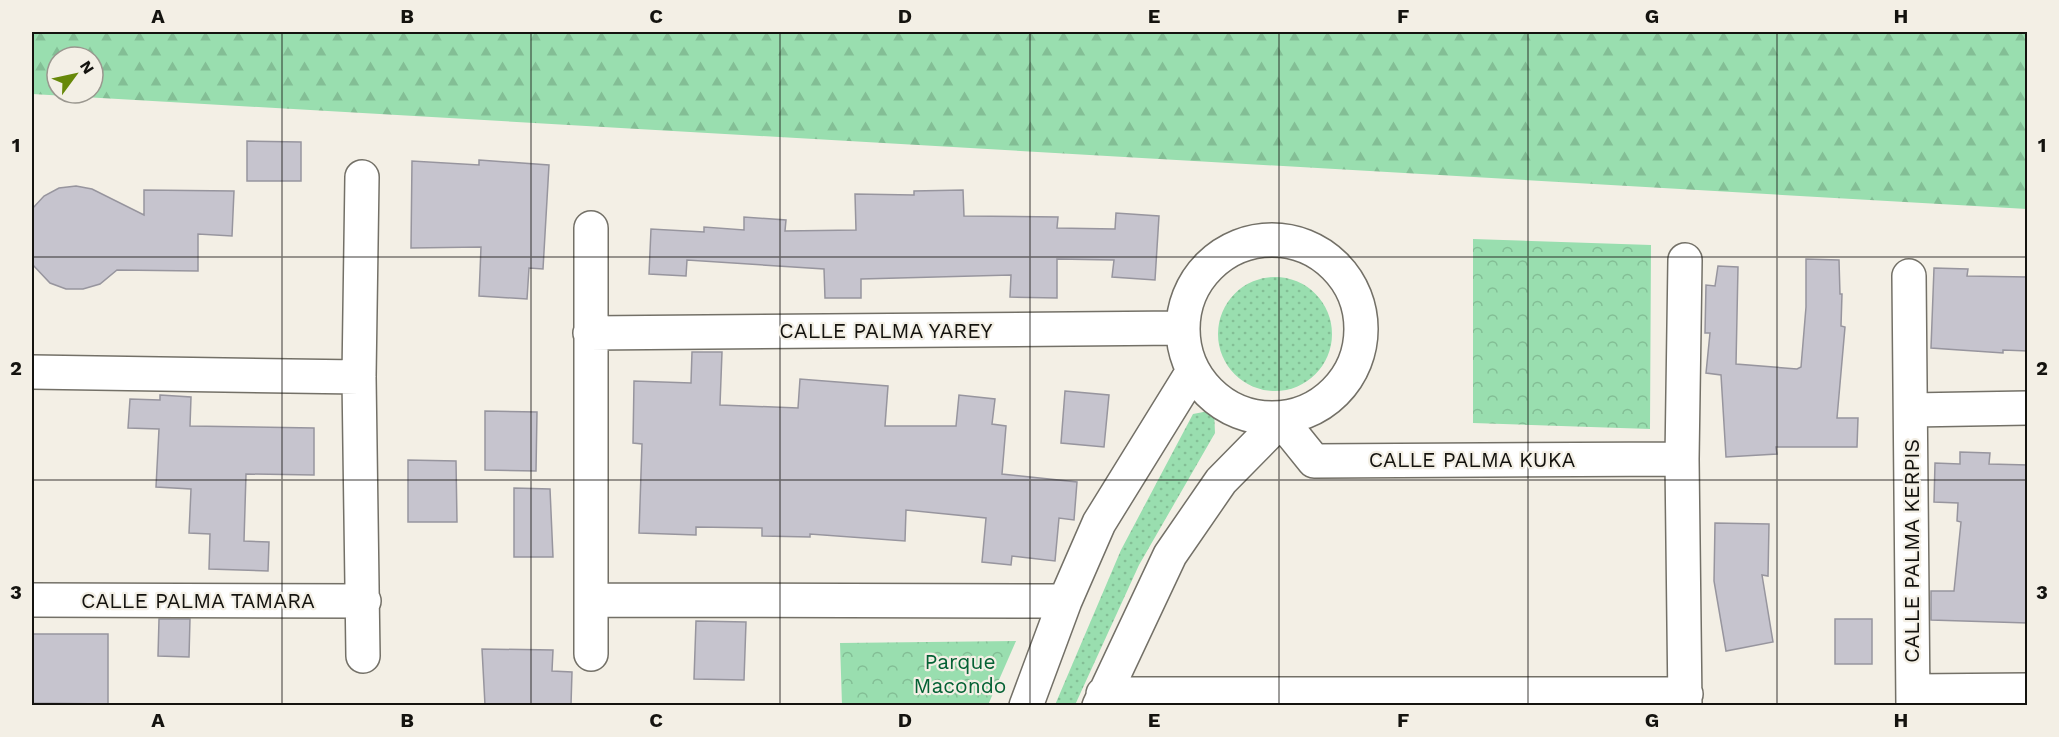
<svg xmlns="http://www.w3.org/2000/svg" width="2059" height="737" viewBox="0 0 2059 737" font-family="'Work Sans',sans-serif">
<defs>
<pattern id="grass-dots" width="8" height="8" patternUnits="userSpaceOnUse" patternTransform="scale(1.5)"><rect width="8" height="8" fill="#99deaf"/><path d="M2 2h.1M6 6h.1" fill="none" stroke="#83be95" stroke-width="1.8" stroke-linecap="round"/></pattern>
<pattern id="forest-firs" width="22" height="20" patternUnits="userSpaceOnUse" patternTransform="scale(1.5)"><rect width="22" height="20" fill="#99deaf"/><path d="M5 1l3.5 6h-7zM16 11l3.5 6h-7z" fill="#83be95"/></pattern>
<pattern id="park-crowns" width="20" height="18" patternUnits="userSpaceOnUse" patternTransform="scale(1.5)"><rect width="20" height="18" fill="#99deaf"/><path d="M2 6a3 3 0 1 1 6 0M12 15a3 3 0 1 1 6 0" fill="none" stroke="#83be95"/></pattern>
</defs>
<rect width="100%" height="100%" fill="#f3efe5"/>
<path fill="url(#grass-dots)" d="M1218 334a57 57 0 1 1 114 0a57 57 0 1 1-114 0Z
M1214 410 1215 433 1139 565 1075 705H1055L1121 550 1193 414Z"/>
<path fill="url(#forest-firs)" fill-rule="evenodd" d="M32 32H2027V209L32 94ZM57 57H93V93H57Z"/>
<path fill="url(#park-crowns)" d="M1473 239 1651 245 1650 429 1473 423Z
M1016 641 988 705H842L840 643Z"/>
<path fill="#c6c4ce" stroke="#97959e" stroke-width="1.5" d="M247 141 301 142V181H247Z
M479 160 549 165 543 269 529 268 527 299 479 296 481 247 411 248 412 161 479 165Z
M76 186 92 189 144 215V190L234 191 232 236 198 234V271L117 270 100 284 83 289H66L50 283 32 264V209L44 196 59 188Z
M963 190 964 216 1058 217 1057 228 1115 229 1116 213 1159 216 1155 280 1112 277 1114 260 1057 259V298L1010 297 1011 275 861 279V298H825L824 269 687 260 686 276 649 274 651 229 704 232V227L744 230V217L786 220 785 231 856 230 855 194 914 195V191Z
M1806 259 1839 260 1840 294H1842L1841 326 1845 327 1837 418H1858L1857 447H1776L1777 454 1726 457 1721 375 1706 373 1710 333H1705L1706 285 1715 286 1718 266 1738 267 1736 364 1797 369 1801 367 1806 307Z
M1934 268 1968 269 1967 276 2028 277V351L2003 350V353L1931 348Z
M692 352H722L720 405 798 408 800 379 888 386 885 426H956L959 395 995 399 992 424 1006 426 1002 474 1077 482 1074 520 1059 518 1055 561 1012 556 1011 565 982 562 986 518 906 510 905 541 810 534V537L762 536V528L696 527V535L639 533 642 444 633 443 634 381 691 383Z
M1065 391 1109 395 1104 447 1061 443Z
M160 395 191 397 190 426 314 428V475L246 474 244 541 269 542 268 571 209 569 210 534 189 533 191 489 156 487 159 429 128 428 130 399 160 400Z
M485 411 537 412 536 471 485 470Z
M1960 452 1990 453 1989 464 2028 465V623L1931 620V591H1954L1961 522 1957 521 1958 503 1934 502 1935 463 1960 464Z
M408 460 456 461 457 522H408Z
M514 488 550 489 553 557H514Z
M1715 523 1769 524 1768 576 1762 575 1773 642 1726 651 1714 581Z
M159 619H190L189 657 158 656Z
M1835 619H1872V664H1835Z
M696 621 746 622 744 680 694 679Z
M32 634H108V704L32 703Z
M482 649 553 650 552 671 572 672 571 705H485Z"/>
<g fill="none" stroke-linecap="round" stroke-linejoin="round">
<defs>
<path id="street" d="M362 177 359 377 363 656
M1183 329a89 89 0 1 1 178 0a89 89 0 1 1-178 0Z
M1685 260 1682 459 1685 706
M1909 276 1913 706
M590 333 1181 328
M32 372 359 377
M1911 410 2028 408
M32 600 364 601
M591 600 1065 601
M591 654V228
M1913 691 2028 690
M1103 694H1686
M1026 706 1065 601 1099 523 1193 371
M1099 706 1170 555 1221 481 1281 420 1314 461 1682 459"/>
</defs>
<use href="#street" stroke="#737067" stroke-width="36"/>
<use href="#street" stroke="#fff" stroke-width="33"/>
</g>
<path fill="none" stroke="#14130f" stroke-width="1.5" stroke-opacity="0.55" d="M282 32V706M531 32V706M780 32V706M1030 32V706M1279 32V706M1528 32V706M1777 32V706M32 257H2028M32 480H2028"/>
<g text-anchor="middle" stroke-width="4.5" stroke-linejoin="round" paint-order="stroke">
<g font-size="21" fill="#14130f" stroke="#f3efe5">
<text x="886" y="338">CALLE PALMA YAREY</text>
<text x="1472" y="467">CALLE PALMA KUKA</text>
<text transform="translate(1912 551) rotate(-90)" y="7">CALLE PALMA KERPIS</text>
<text x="198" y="608">CALLE PALMA TAMARA</text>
</g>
<g font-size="21" fill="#046134" stroke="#f3efe5">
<text x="960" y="669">Parque<tspan x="960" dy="24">Macondo</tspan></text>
</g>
</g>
<rect width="2059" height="737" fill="none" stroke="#f3efe5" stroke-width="66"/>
<g transform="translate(75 75) rotate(57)"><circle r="28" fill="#f3efe5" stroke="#9a978f" stroke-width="1.5"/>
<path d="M0-4.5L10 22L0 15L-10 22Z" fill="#678809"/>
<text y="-9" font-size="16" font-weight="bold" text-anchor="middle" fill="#14130f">N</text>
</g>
<rect x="33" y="33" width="1993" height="671" fill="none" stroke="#14130f" stroke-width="2"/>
<g font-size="20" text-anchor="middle" font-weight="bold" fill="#14130f">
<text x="158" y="23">A</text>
<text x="407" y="23">B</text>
<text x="656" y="23">C</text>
<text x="905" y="23">D</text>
<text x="1154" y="23">E</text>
<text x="1403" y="23">F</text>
<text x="1652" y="23">G</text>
<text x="1901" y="23">H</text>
<text x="16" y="152">1</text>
<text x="2042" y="152">1</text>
<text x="16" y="375">2</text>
<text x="2042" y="375">2</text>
<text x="16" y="599">3</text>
<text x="2042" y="599">3</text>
<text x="158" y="727">A</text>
<text x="407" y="727">B</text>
<text x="656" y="727">C</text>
<text x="905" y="727">D</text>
<text x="1154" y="727">E</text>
<text x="1403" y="727">F</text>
<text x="1652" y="727">G</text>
<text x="1901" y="727">H</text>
</g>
</svg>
